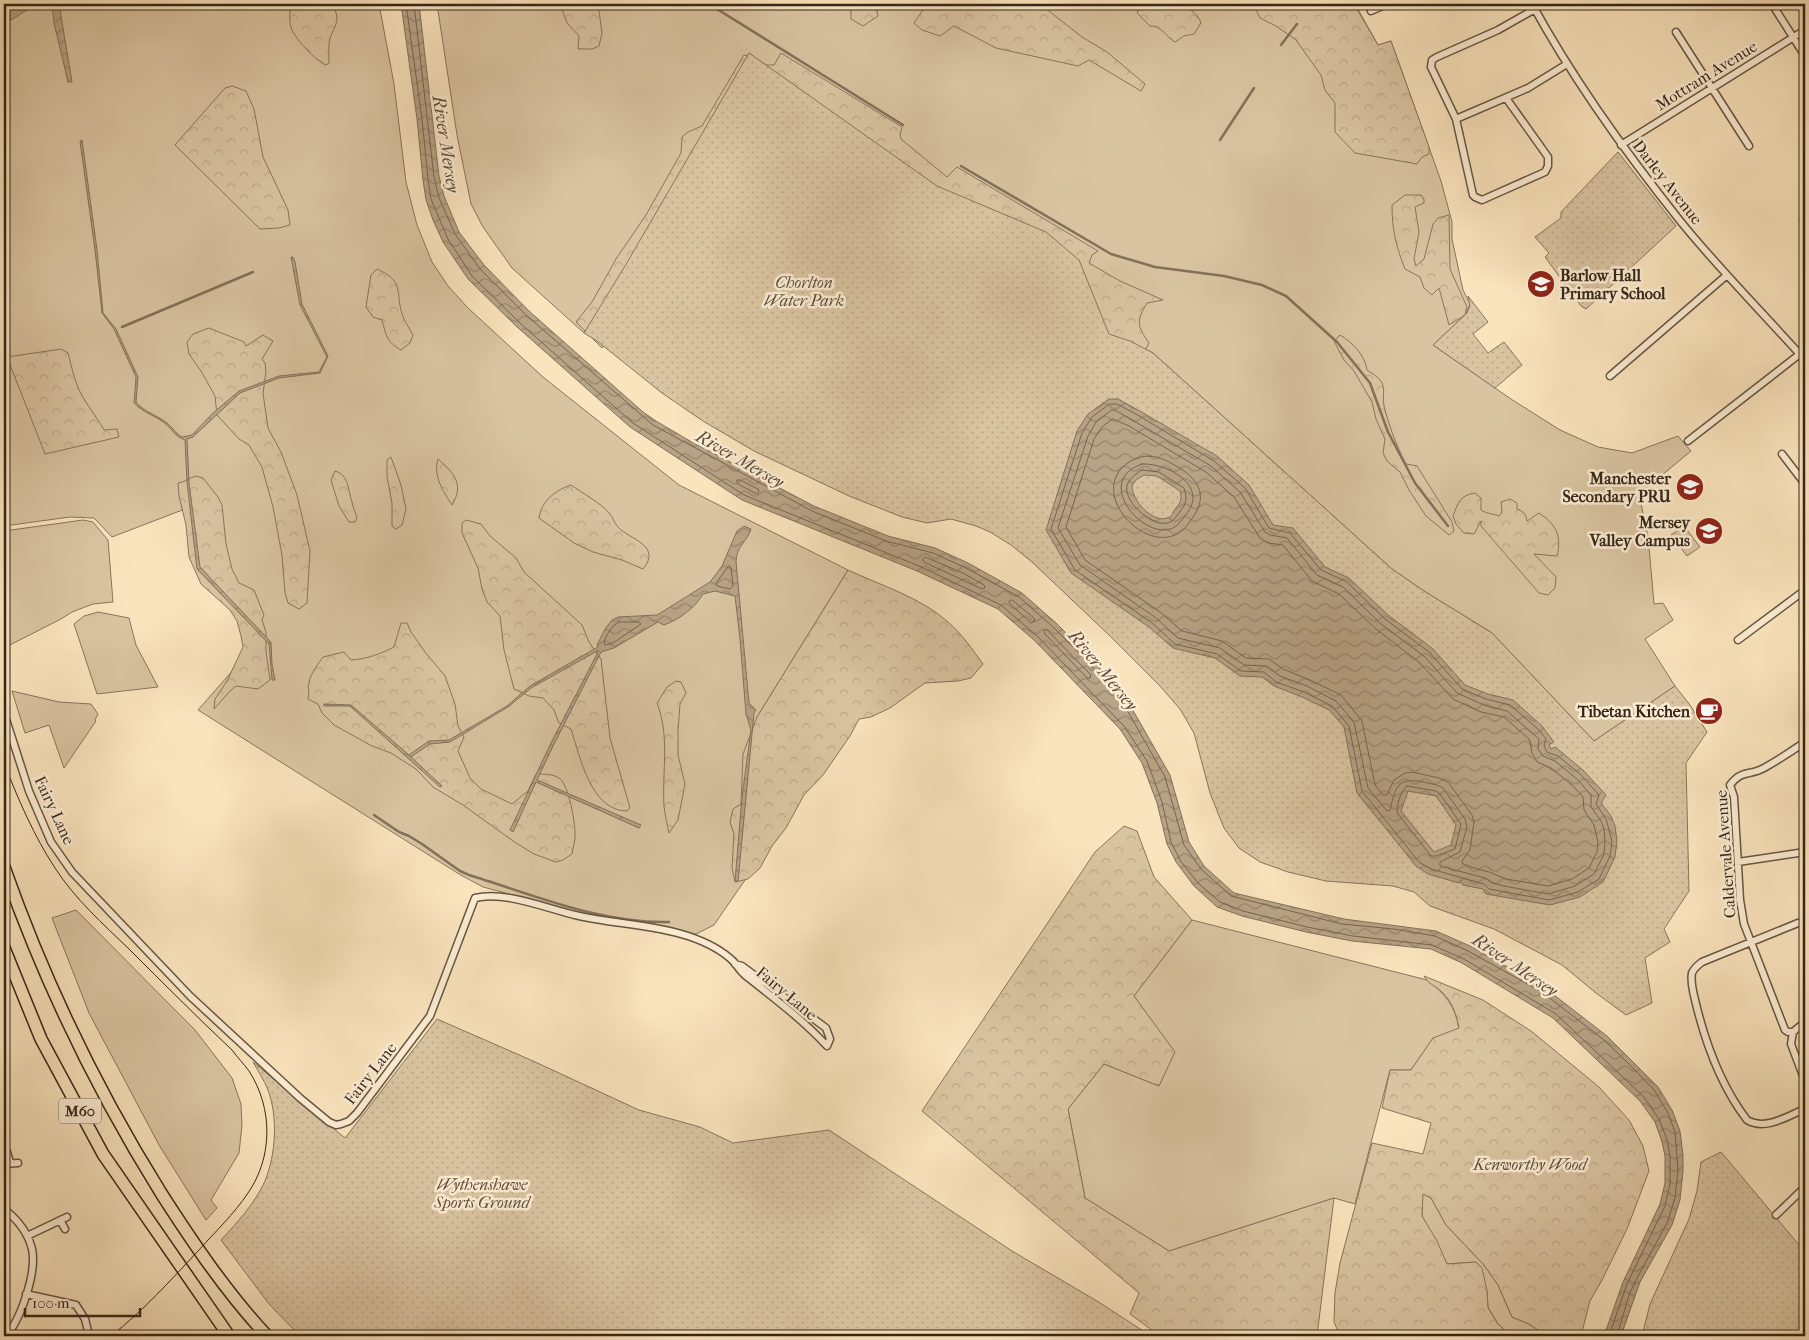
<svg xmlns="http://www.w3.org/2000/svg" width="1809" height="1340" viewBox="0 0 1809 1340" font-family="'IM FELL French Canon',serif">
<defs>
<pattern id="forest-crowns" width="20" height="18" patternUnits="userSpaceOnUse" patternTransform="scale(1.25)"><rect width="20" height="18" fill="#d9c4a1"/><path d="M2 6a3 3 0 1 1 6 0M12 15a3 3 0 1 1 6 0" fill="none" stroke="#bba88a"/></pattern>
<pattern id="park-dots" width="8" height="8" patternUnits="userSpaceOnUse" patternTransform="scale(1.25)"><rect width="8" height="8" fill="#d9c4a1"/><path d="M2 2h.1M6 6h.1" fill="none" stroke="#bba88a" stroke-width="1.8" stroke-linecap="round"/></pattern>
<pattern id="water-waves" width="16" height="10" patternUnits="userSpaceOnUse" patternTransform="scale(1.25)"><rect width="16" height="10" fill="#b7a385"/><path d="M0 5q4-4 8 0t8 0" fill="none" stroke="#96856c"/></pattern>
</defs>
<rect width="100%" height="100%" fill="#fae4bd"/>
<filter id="stains"><feTurbulence type="fractalNoise" baseFrequency=".004" numOctaves="4"/><feColorMatrix values="0 0 0 0 .2 0 0 0 0 .09 0 0 0 0 .02 0 0 0 .5 -.17"/></filter>
<radialGradient id="worn" r=".72"><stop offset=".6" stop-color="#630" stop-opacity="0"/><stop offset="1" stop-color="#630" stop-opacity=".3"/></radialGradient>
<path fill="#d9c4a1" stroke="#88755d" d="M4 4H379L394 84 406 182 417 225 432 262 448 286 468 308 543 377 679 485 848 570 757 717 745 880 714 925 696 934 587 915 483 887 459 874 198 710 256 644 198 504 112 537 94 518 70 517 4 526Z
M437 4H1355L1378 45 1391 41 1441 181 1452 222V239L1463 290 1470 304 1466 314 1433 345 1511 399 1560 430 1598 447 1632 453 1678 436 1691 451 1644 490 1641 504 1648 536 1654 604 1663 603 1673 620 1645 639 1675 686 1594 741 1492 633 1424 591 1392 569 1153 353 1130 341 937 186 749 53 625 266 584 333 512 268 483 227 471 204 457 135Z
M83 520 93 522 108 540 113 602 93 604 72 612 61 619 4 648V531Z
M1684 526 1700 547 1687 556 1671 535Z
M98 612 129 618 136 645 158 687 97 694 74 624 84 616Z
M12 691 59 702 91 704 98 714 95 720 96 721 64 768 49 725 25 733Z
M76 910 195 1030 232 1078 241 1104 242 1125 239 1153 211 1200 217 1208 206 1220 159 1145 89 1013 52 918Z
M1192 920 1427 980C1445 994 1455 1005 1459 1029L1433 1038 1411 1070H1390L1355 1204 1334 1198 1169 1251 1085 1198 1068 1109 1104 1064 1159 1086 1174 1052 1134 996Z
M1422 1193 1431 1198 1446 1225 1484 1265 1498 1285 1512 1317 1529 1324 1547 1336H1511L1498 1324 1488 1307 1487 1291 1476 1262 1447 1264 1422 1216Z"/>
<path fill="url(#forest-crowns)" stroke="#88755d" d="M293 4H332C341 20 336 23 330 38 328 45 329 55 329 63L326 65C317 62 293 37 291 27 289 20 289 9 293 4Z
M560 4H598L602 33 599 46 592 49H578L579 36 567 23Z
M854 4H875L878 16 863 26 851 19V7Z
M927 4H1040L1082 37 1107 52 1145 84 1141 91 1089 60 1078 66 996 48 954 26 940 36 922 30 914 23Z
M1141 4H1185C1191 11 1198 14 1201 23L1194 34 1184 36 1175 42C1165 36 1162 26 1150 26L1137 13Z
M1253 4H1354L1378 45 1391 41 1429 147V154L1422 157 1417 164 1355 153 1335 132V103L1325 90 1321 75 1296 40 1276 26 1260 18Z
M781 53 902 127 900 135 901 139 947 177 957 167 1098 251 1092 255 1089 263 1120 281 1163 300 1147 303C1136 321 1137 326 1149 343L1144 352 1123 348 761 65H774Z
M744 55 752 57 607 342 602 348 576 322 592 302 616 259 646 215 681 153 682 137 688 132 702 126Z
M232 86 246 91 254 109 263 157 288 210 290 225 279 228 260 229 175 145 225 88Z
M1405 195H1421L1424 199V203L1415 207 1419 232 1414 259 1416 266 1424 259 1433 224 1438 218 1449 215 1450 269 1467 307 1465 315 1449 325 1439 288 1432 295 1424 288 1420 277 1405 269C1396 246 1392 230 1392 205Z
M377 269C405 282 395 290 402 314 404 321 410 329 413 335L410 343 401 350C387 342 386 336 382 320L373 317 366 307 371 275Z
M209 328 244 342 246 346 263 335 273 341 262 359 265 363 266 372 263 393 268 428 281 452 297 495 310 551 307 603 299 609 288 603 285 593 282 555 273 507 262 467 249 445 239 439 217 415 215 396 201 371 189 354 187 342 193 334Z
M1340 335C1352 342 1365 355 1367 370 1373 374 1382 379 1383 386 1385 392 1382 399 1384 406 1389 426 1396 445 1406 464L1417 466 1452 522 1454 531 1449 535 1426 516 1409 490 1400 472 1387 461 1383 453 1385 439 1376 419 1372 402 1354 371 1344 360 1334 341Z
M61 349 68 353C72 368 75 385 84 399 90 409 98 419 104 430L117 429 119 437 45 454 7 357Z
M391 457 401 485 406 509 402 525 396 529 392 526V503L387 477V460Z
M438 459C453 472 465 484 452 505 443 491 433 477 438 459Z
M335 471C349 475 348 490 352 502 353 507 355 512 357 518L355 522H349L339 506 331 480Z
M196 476 203 478 218 497 222 505 226 544 232 569 239 583 254 590 264 615 262 619 266 633V652L270 680 258 689 236 686 231 690 214 709 215 699 227 681 243 647 241 636 237 621 230 610 201 584 189 557 186 525 179 496 178 483C185 482 189 478 196 476Z
M571 485C582 493 601 503 609 513 613 517 614 523 618 527 628 539 663 545 643 569L622 560 593 552 574 543 539 518C541 501 556 490 571 485Z
M1475 493 1481 498V510C1485 513 1493 514 1499 516L1502 512 1501 502 1510 499 1517 503V509C1524 511 1526 515 1527 521L1539 513C1556 524 1562 536 1557 556L1534 554 1556 577 1555 588 1548 595 1539 593 1481 526V521L1474 534 1464 533 1456 524 1453 516C1458 503 1460 495 1475 493Z
M466 520 481 524 490 536 516 558 524 572 582 625 589 642 601 659 610 738 630 808 627 811C591 811 580 757 571 729L559 723 554 710 543 698 529 696 514 689 504 650 500 616 487 602 482 589 478 568 462 533V523Z
M848 570C880 585 922 598 948 622 962 634 972 649 983 664L971 678 958 681 925 683 890 708 871 717 859 719 850 736 823 775 804 795 786 828 772 846 760 868 748 879 735 882 732 868 734 834 730 822 733 809 741 804 743 754 757 717Z
M401 623H407L411 632 425 652 445 676 455 704 458 726 464 737 458 751 470 778 481 789 512 804 528 791 536 774C543 774 553 774 559 778 569 784 576 826 575 838 574 843 573 849 572 854L563 860 556 862 534 854 513 841 463 805 433 787 416 769 391 753 372 746 334 725 322 713 318 704 308 699C310 693 307 688 309 682 311 673 318 664 323 657L344 652 351 660C367 659 380 654 394 647Z
M676 681 681 682 686 693 680 704 678 730V755L685 784 678 820 669 833C667 824 665 815 664 806 662 771 670 736 657 703L667 687Z
M1124 826 1137 831 1154 877 1192 920 1134 996 1175 1052 1159 1086 1104 1064 1068 1109 1085 1198 1169 1251 1334 1198 1317 1336H1160L1130 1314 1139 1293 922 1111 1095 852Z
M1424 976 1483 1000 1531 1031 1599 1087 1629 1120 1643 1146 1649 1171 1627 1229 1602 1280 1590 1301 1581 1336H1547L1529 1324 1512 1317 1498 1285 1484 1265 1446 1225 1431 1198 1423 1194 1422 1216 1437 1241 1447 1264 1476 1262 1482 1268 1487 1291 1488 1308 1498 1324 1511 1336H1340L1334 1322 1335 1293 1340 1263 1372 1143 1423 1154 1431 1123 1382 1108 1390 1070H1411L1433 1038 1459 1028C1457 1016 1452 1001 1442 992 1436 986 1428 984 1424 976Z"/>
<path fill="url(#park-dots)" stroke="#88755d" d="M749 53 937 186 1046 232 1079 260 1109 334 1130 341 1153 353 1392 569 1424 591 1492 633 1594 741 1675 686 1690 705 1707 732 1686 763 1689 891 1664 929 1670 942 1645 958 1652 1003 1626 1015 1596 993 1562 965 1494 929 1430 906 1414 892 1393 886 1326 881 1288 872 1260 862 1239 848 1224 828 1210 793 1194 733 1180 709 1160 686 1110 636 1032 562 1011 545 990 532 976 526 951 519 927 523 902 517 849 496 754 451 703 421 662 393 597 341 584 333 625 266Z
M1618 152 1676 226 1586 309 1581 306 1545 257 1549 253 1535 237 1561 218V212Z
M1468 296 1488 322 1473 334 1488 353 1504 342 1522 365 1495 388 1433 345 1467 313 1470 306Z
M437 1019 533 1061 639 1110 700 1127 733 1143 829 1130 1012 1251 1097 1301 1151 1336H300L269 1304 221 1240C238 1222 255 1203 265 1181 276 1154 278 1117 268 1090 264 1080 258 1071 253 1062L345 1138Z
M1721 1152 1805 1252V1336H1642L1650 1304 1689 1219 1697 1191 1701 1162Z"/>
<path fill="url(#water-waves)" stroke="#83715a" fill-rule="evenodd" d="M4 4H36L13 19 4 22Z
M52 4H59L72 82H68L54 23Z
M401 4H419L439 176 444 196 459 232 484 265 529 311 643 412 656 421 690 441 814 506 888 536 935 548 968 563 1022 593 1056 623 1093 660 1127 700 1170 775 1189 842 1204 866 1234 893 1344 919 1436 931 1470 946 1545 988 1607 1036 1658 1087 1672 1110 1680 1131 1683 1155V1171L1680 1200 1672 1225 1640 1282 1621 1336H1604L1623 1282 1660 1204 1665 1183V1156L1662 1142 1655 1122 1640 1101 1553 1018 1462 963 1431 949 1352 941 1306 932 1242 916 1217 907 1194 886 1176 862 1167 844 1157 803 1142 763 1120 729 1034 640 998 609 917 571 742 500 630 427 516 326 468 279 443 242 433 220 426 200 423 180 417 119Z
M82 140 97 250 103 313 116 329 138 377 136 402C144 412 157 415 167 423 173 428 176 434 182 437L192 435 213 413 239 391 279 376 319 372 327 357 300 305 291 257H293L295 262 302 304 328 356 320 373 279 378 240 393 193 437 187 439 189 483 200 567 271 642 272 664 275 680H272L269 644 197 569 187 482 185 440C176 437 173 431 167 425 157 416 143 413 134 403L136 377 114 329 102 313 95 250 80 141Z
M1109 399H1118L1138 410 1217 456 1249 485 1273 525 1293 528 1325 567 1349 578 1388 615 1433 649 1465 685 1488 694 1513 700 1542 726 1554 742 1549 745 1551 749 1555 747 1583 770 1606 795 1601 803 1611 816 1615 826 1617 841 1615 857 1603 882 1580 897 1550 905 1486 894 1483 889 1463 885 1461 882 1459 883 1428 874 1416 866 1357 793 1344 727 1329 710 1302 697 1274 686 1262 677 1240 676 1215 658 1173 648 1149 627 1071 573 1046 530 1077 431 1088 414ZM1144 475 1157 476 1180 491C1182 499 1181 503 1175 509 1173 513 1172 517 1167 518 1152 523 1132 500 1132 486L1136 480ZM1408 791 1436 796 1456 825 1451 845 1434 852 1401 811Z
M744 526 751 529C747 542 737 545 736 561L749 703 756 710 754 713 738 881H735L742 797 751 730 746 714 740 639 735 596 715 591 703 594C695 608 680 619 664 625L658 622 614 648 601 652 554 744 537 780 641 825 639 828 536 782 513 832 510 830 551 743 599 650 531 688 508 707 450 742 430 744 411 757 442 786 440 787 350 706H324V704L351 705 409 755 429 741 449 740 507 706 530 686 598 647 597 645 605 629 612 620 618 617 657 615 710 582 722 566 737 531Z"/>
<g fill="none" stroke-linecap="round" stroke-linejoin="round">
<path stroke="#76644f" stroke-width="1" d="M406 4 422 119 428 179 431 199 448 239 472 276 520 323 591 386 633 423 744 495 919 566 1001 605 1037 636 1124 726 1147 761 1162 802 1171 842 1180 860 1198 883 1220 902 1243 911 1307 927 1353 936 1432 945 1464 959 1556 1014 1644 1097 1659 1119 1667 1140 1670 1156V1184L1665 1206 1627 1284 1609 1336
M414 4 434 177 439 198 455 234 480 269 526 315 653 425 812 511 886 541 933 553 966 568 1019 597 1053 627 1089 663 1123 703 1165 777 1184 845 1201 869 1231 896 1342 924 1394 929 1435 936 1468 951 1542 992 1604 1040 1632 1067 1654 1090 1668 1113 1675 1132 1678 1171 1675 1198 1667 1223 1636 1280 1629 1295 1617 1336
M1110 404H1117L1136 414 1214 461 1245 488 1269 528 1290 533 1321 570 1347 582 1385 619 1429 652 1462 689 1486 699 1510 705 1538 729 1546 739 1544 746 1547 752 1558 756 1580 774 1599 795 1596 804 1606 819 1612 841 1610 856 1599 879 1578 892 1549 900 1489 889 1484 884 1431 869 1419 862 1362 791 1349 726 1332 706 1304 692 1276 682 1264 672 1241 671 1217 654 1175 644 1152 623 1075 570 1051 529 1082 433 1092 417Z
M1112 410H1115L1211 466 1240 492 1265 532 1270 535 1287 538 1317 575 1343 587 1381 624 1425 657 1457 693 1484 705 1507 711 1539 739 1538 749 1543 756 1555 761 1577 779 1591 795V807L1601 821 1604 829 1605 841 1604 854 1594 874 1575 886 1548 894 1504 886 1493 883 1485 878 1440 866V862L1460 852 1467 827 1465 819 1443 788C1437 784 1430 784 1424 782 1397 777 1396 786 1390 810L1387 811 1368 788 1354 722 1336 701 1307 686 1280 676 1266 666 1244 665 1220 648 1178 638 1156 618 1080 565 1058 528 1088 436 1096 422Z
M1113 419 1129 426 1206 472 1234 497 1260 538 1268 543 1283 545 1312 581 1339 594 1376 629 1420 663 1453 699 1481 712 1504 717 1529 739 1530 741 1532 753 1537 762 1551 768 1572 785 1583 797 1584 810 1594 825 1598 842 1597 852 1589 868 1572 879 1548 886 1506 879 1489 872 1474 868 1463 864 1462 861 1470 850 1474 822 1472 815 1448 782 1439 778 1412 772 1405 773 1394 780 1387 795H1383L1375 785 1362 721 1341 695 1310 680 1283 669 1269 659 1246 658 1222 641 1182 631 1160 612 1085 560 1066 527 1094 439 1102 427Z
M1150 456C1161 457 1169 462 1178 467 1201 481 1208 498 1191 520 1187 526 1184 530 1177 534 1145 551 1096 501 1120 470 1128 461 1138 456 1150 456Z
M1142 464C1160 463 1192 476 1193 497 1193 507 1187 513 1181 521 1157 555 1086 483 1142 464Z
M1142 470 1159 472 1184 488C1187 497 1187 503 1181 510 1177 515 1174 522 1167 523 1151 527 1120 499 1128 483 1131 477 1137 473 1142 470Z
M737 480H740L758 489 759 492 757 494 738 484Z
M925 557 963 573 984 585 985 588 982 589 924 562 923 559Z
M729 566 731 568 733 586 730 589 717 586 716 584Z
M1012 600 1035 619 1034 622 1031 623 1010 604 1009 602Z
M619 622H639L641 624 613 643 605 645 604 642C607 634 611 626 619 622Z
M1047 630 1091 675 1090 678H1087L1045 634 1044 631Z
M1407 786 1436 791 1440 794 1461 824 1455 849 1436 856H1431L1398 814C1395 807 1401 791 1407 786Z"/>
<path stroke="#83715a" stroke-width="2.5" d="M709 4 903 125
M1281 45 1297 24
M1220 140 1254 88
M961 166 1111 254 1155 267 1224 276 1262 285 1286 296 1337 342 1370 383 1388 432 1415 483 1448 526
M122 327 253 272
M374 815 399 832 409 836 422 844 460 871 469 875C534 895 601 924 669 922"/>
<defs>
<path id="minor" d="M1532 4C1574 81 1626 153 1681 222 1720 270 1764 314 1805 360
M1772 4 1805 56
M1535 9 1498 30 1437 57 1432 60 1431 67 1456 119 1528 88 1567 64
M1371 11 1387 4
M1676 32 1749 146
M1456 119 1473 195 1475 197 1482 200 1545 172 1548 166V157L1506 98
M1621 145 1805 30
M1803 221 1805 224
M1610 376 1727 275
M1688 441 1805 350
M1782 454 1805 484
M1738 640 1805 590
M4 713 29 791 51 842 72 872 190 996 300 1098 329 1122 336 1125 341 1124 349 1121 357 1113 430 1016 475 898C506 891 545 908 575 915 612 924 652 924 688 936 703 941 722 950 734 962 738 967 741 972 746 976 774 998 803 1020 827 1046L830 1039 826 1028 742 966 735 964
M1805 742C1792 751 1778 760 1764 768 1750 776 1742 769 1730 785L1734 797 1740 900 1744 924 1785 1030 1788 1032H1793L1791 1044 1805 1081
M1738 862 1805 852
M1798 923 1702 962C1698 965 1694 968 1692 973 1690 983 1694 995 1696 1004 1706 1045 1721 1086 1747 1120 1766 1131 1787 1116 1805 1109
M1793 1032 1805 1022
M7 1152 10 1162
M4 1164 18 1163
M4 1209C17 1219 28 1233 32 1249 37 1272 21 1319 6 1336
M1776 1215 1805 1187
M60 1220 65 1229
M27 1236 67 1217
M26 1294 76 1305 85 1319 88 1331"/>
<path id="motorway" d="M4 867C45 983 96 1089 161 1193 193 1243 227 1293 267 1336
M4 948 41 1039 103 1154 229 1336"/>
</defs>
<use href="#minor" stroke="#675642" stroke-width="9"/>
<use href="#motorway" stroke="#362619" stroke-width="14"/>
<use href="#minor" stroke="#fcedd4" stroke-width="6"/>
<use href="#motorway" stroke="#fae4bd" stroke-width="11"/>
<path stroke="#362619" stroke-width="1" d="M4 763C18 799 34 836 55 868 75 899 103 924 129 949 163 983 197 1017 232 1050 237 1057 244 1064 249 1071 273 1108 273 1157 248 1193 234 1214 215 1232 198 1251 170 1281 143 1311 111 1336"/>
</g>
<defs>
<symbol id="school-disc" viewBox="-11 -11 22 22"><circle r="9.5" fill="#8f2418" stroke="#fcedd4"/><path d="M0-5L7-2L0 1L-7-2ZM-4 1L0 2.5L4 1V4Q0 6-4 4Z" fill="#fff"/></symbol>
<symbol id="cafe-disc" viewBox="-11 -11 22 22"><circle r="9.5" fill="#8f2418" stroke="#fcedd4"/><path d="M-5.5-4.5H6V0H3Q3 3.5 0 3.5H-2.5Q-5.5 3.5-5.5 0ZM3-3.2v2h1.7v-2ZM-6 4.5H4V6H-6Z" fill="#fff"/></symbol>
</defs>
<g fill-rule="evenodd">
<use href="#school-disc" x="1525" y="268" width="32" height="32"/>
<use href="#school-disc" x="1674" y="471" width="32" height="32"/>
<use href="#school-disc" x="1693" y="515" width="32" height="32"/>
<use href="#cafe-disc" x="1693" y="695" width="32" height="32"/>
</g>
<g text-anchor="middle" stroke-width="5" stroke-linejoin="round" paint-order="stroke">
<rect fill="#fcedd4" stroke="#716251" stroke-width="1" x="59" y="1098.5" width="42" height="25" rx="4"/>
<g font-size="15" font-weight="bold" fill="#362619">
<text x="80" y="1116">M60</text>
</g>
<g font-size="16" fill="#362619" stroke="#fcedd4">
<text transform="translate(1706 75) rotate(-32)" y="6">Mottram Avenue</text>
<text transform="translate(1668 182) rotate(52)" y="6">Darley Avenue</text>
<text transform="translate(55 810) rotate(65)" y="6">Fairy Lane</text>
<text transform="translate(1725 854) rotate(-94)" y="6">Caldervale Avenue</text>
<text transform="translate(787 993) rotate(40)" y="6">Fairy Lane</text>
<text transform="translate(370 1073) rotate(-52)" y="6">Fairy Lane</text>
</g>
<g font-size="16" font-weight="bold" fill="#362619" stroke="#fcedd4" text-anchor="end">
<text x="1560" y="281" text-anchor="start">Barlow Hall<tspan x="1560" dy="18">Primary School</tspan></text>
<text x="1671" y="484">Manchester<tspan x="1671" dy="18">Secondary PRU</tspan></text>
<text x="1690" y="528">Mersey<tspan x="1690" dy="18">Valley Campus</tspan></text>
<text x="1690" y="717">Tibetan Kitchen</text>
</g>
<g font-size="16" font-style="italic" fill="#5f4e3b" stroke="#fcedd4">
<text x="804" y="288">Chorlton<tspan x="804" dy="18">Water Park</tspan></text>
<text x="1530" y="1170">Kenworthy Wood</text>
<text x="482" y="1190">Wythenshawe<tspan x="482" dy="18">Sports Ground</tspan></text>
</g>
<g font-size="18" font-style="italic" fill="#5d4c39" stroke="#fcedd4">
<text transform="translate(446 144) rotate(81)" y="6">River Mersey</text>
<text transform="translate(740 459) rotate(30)" y="6">River Mersey</text>
<text transform="translate(1103 670) rotate(51)" y="6">River Mersey</text>
<text transform="translate(1515 965) rotate(34)" y="6">River Mersey</text>
</g>
</g>
<rect width="1809" height="1340" fill="none" stroke="#fae4bd" stroke-width="20"/>
<rect x="5" y="5" width="1799" height="1330" fill="none" stroke="#362619" stroke-width="2.5"/>
<rect x="10" y="10" width="1789" height="1320" fill="none" stroke="#362619"/>
<path d="M25 1308v8h115v-8" fill="none" stroke="#362619" stroke-width="2.5"/>
<text x="32" y="1308" font-size="15" fill="#362619" stroke="#fcedd4" stroke-width="4" paint-order="stroke">100 m</text>
<rect width="100%" height="100%" filter="url(#stains)"/>
<rect width="100%" height="100%" fill="url(#worn)"/>
</svg>
